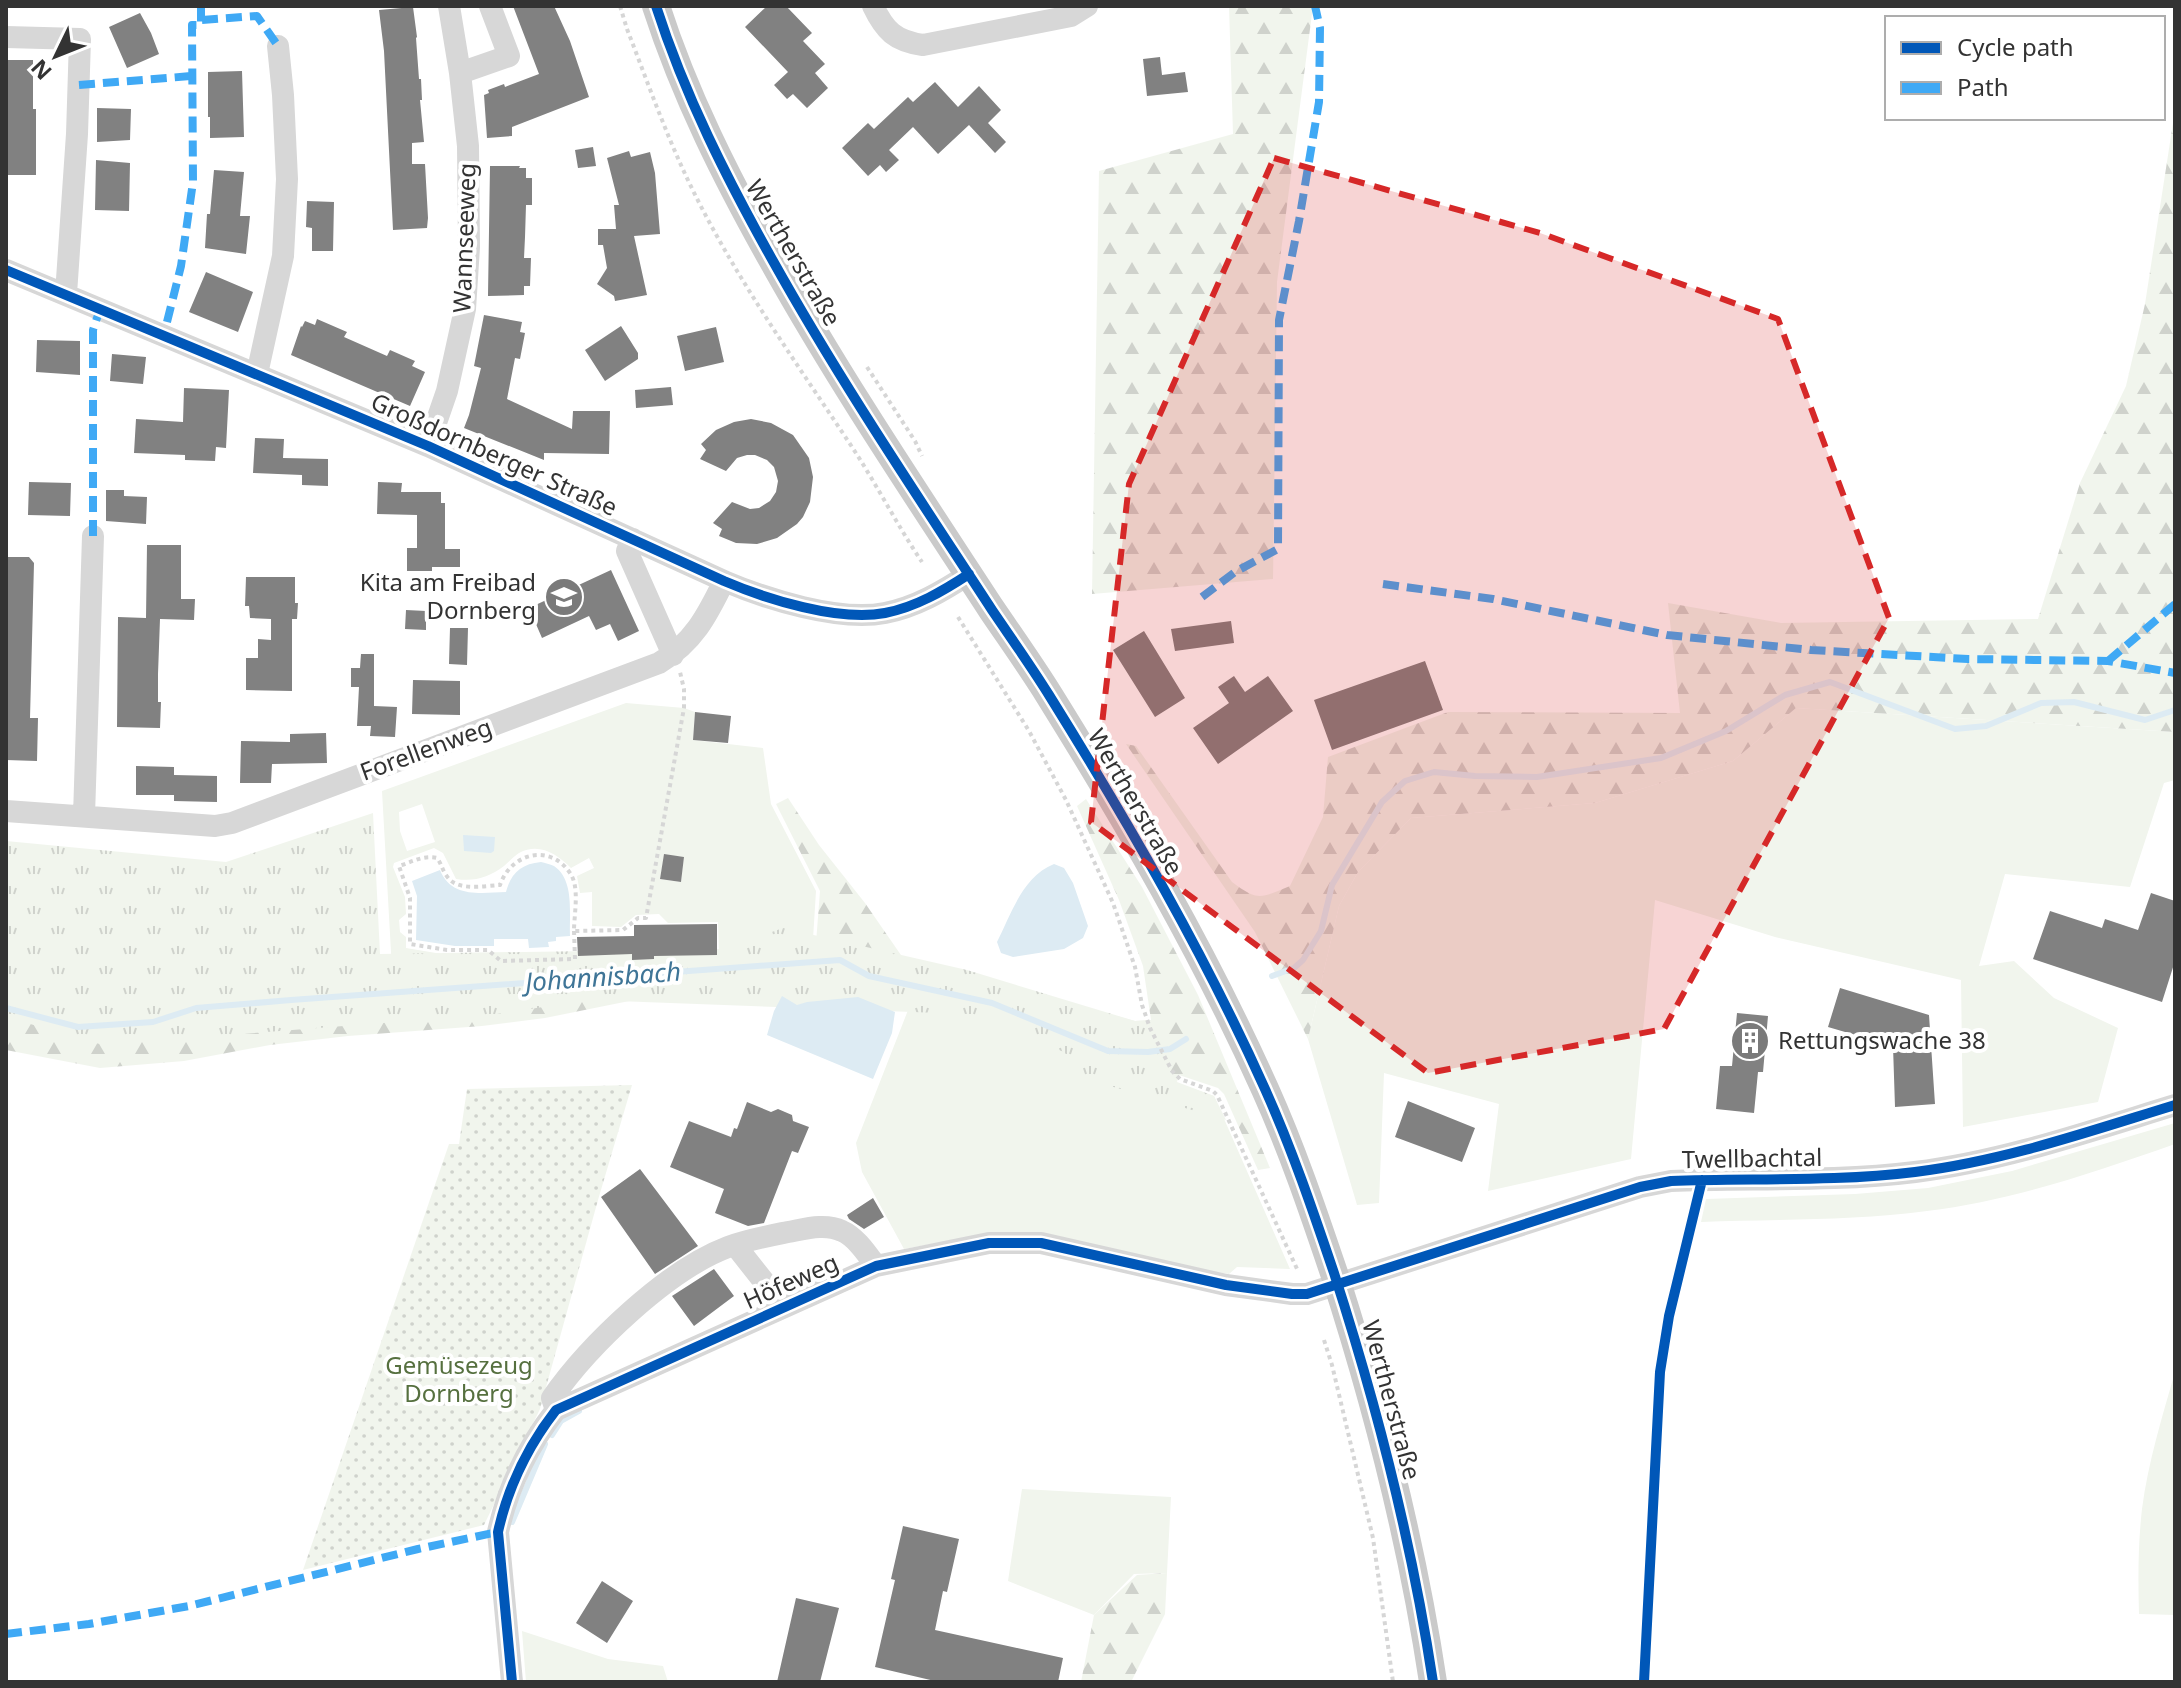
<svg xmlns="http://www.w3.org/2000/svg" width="2181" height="1688" viewBox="0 0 2181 1688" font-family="'Noto Sans',sans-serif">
<defs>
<pattern id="forest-firs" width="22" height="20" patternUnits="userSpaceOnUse" patternTransform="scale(2)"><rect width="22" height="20" fill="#f1f5ed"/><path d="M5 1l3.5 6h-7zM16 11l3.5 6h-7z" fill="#cfd2cc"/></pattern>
<pattern id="park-tufts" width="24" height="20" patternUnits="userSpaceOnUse" patternTransform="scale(2)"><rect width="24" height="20" fill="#f1f5ed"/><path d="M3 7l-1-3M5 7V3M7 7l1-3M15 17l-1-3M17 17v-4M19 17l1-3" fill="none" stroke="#cfd2cc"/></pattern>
<pattern id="garden-dots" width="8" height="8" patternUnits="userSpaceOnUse" patternTransform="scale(2)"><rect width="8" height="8" fill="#f1f5ed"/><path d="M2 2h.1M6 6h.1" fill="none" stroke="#cfd2cc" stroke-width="1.8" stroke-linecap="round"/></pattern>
</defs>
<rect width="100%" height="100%" fill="#fff"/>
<path fill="#f1f5ed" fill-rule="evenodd" d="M626 703 684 708 695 712 693 740 763 748 771 804 816 891 812 955 719 953 718 922 668 923 659 914 636 915 621 927 592 926V892L580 893 577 876 594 868 589 858 571 868C557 854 539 842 519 853 514 856 509 862 504 866 489 877 475 882 456 879L443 853 434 848 394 863 393 867 405 897 406 914 399 920 400 932 406 937V948L448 955 392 970 382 791ZM422 804 435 842 407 851 400 831 399 812ZM664 855 684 857 681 882 660 879Z
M1796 708 2175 732V780L2164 783 2130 887 2005 874 1979 966 2014 961 2054 998 2118 1028 2098 1102 1963 1127 1961 980 1775 937 1655 900 1631 1159 1488 1191 1499 1104 1384 1073 1379 1203 1357 1205 1308 1039 1339 906 1358 872 1411 818 1595 803 1733 761Z
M912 1000 969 1010 1214 1096 1290 1269 1237 1267 1229 1274 975 1236 904 1249 862 1172 856 1143Z
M2175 1123V1144C2095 1172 2012 1201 1927 1211 1853 1221 1776 1219 1701 1222L1706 1199 1855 1194 1928 1188 2012 1171Z
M2175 1372V1615L2139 1614C2138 1579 2138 1544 2142 1509 2148 1463 2162 1417 2175 1372Z
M1022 1489 1171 1497 1167 1573 1134 1574 1094 1615 1008 1581Z
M522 1631 608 1659 663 1666 668 1682H526Z"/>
<path fill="url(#forest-firs)" d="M1229 6H1313L1277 282 1273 579 1092 594 1099 171 1233 134Z
M2175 110V732L1796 708 1733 761 1595 803 1411 818 1358 872 1339 906 1308 1039 1255 932 1126 744 1136 746 1232 882C1259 902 1260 898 1290 886L1323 817 1328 757 1448 712 1680 713 1668 603 1781 623 2038 619 2080 483 2126 386 2145 304Z
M788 798 819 845 865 903 903 958 1135 1021 1151 1020 1143 966 1119 900 1077 806 1086 799 1142 887 1198 995 1270 1168 1258 1170 1224 1094 1218 1088 1179 1075 1177 1082 1065 1051 969 1010 659 995 545 1018 482 1026 348 1036 270 1045 184 1061 100 1068 6 1050V992L815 956 820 891 776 804Z
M1167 1573 1165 1614 1131 1682H1081L1094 1615 1137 1575Z"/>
<path fill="url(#park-tufts)" d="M373 813 380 954 725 949 783 928 967 970 1135 1021 1152 1020 1157 1043 1177 1082 1214 1096 1226 1120 1090 1080 1064 1052 967 1014 590 1000 497 1014 103 1045 6 1017V841L226 862Z"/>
<path fill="url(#garden-dots)" d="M632 1085 598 1200 540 1409 484 1525 303 1570 449 1144H459L467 1089Z"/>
<path fill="#ddebf3" d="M463 835 495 837 494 851 491 853 464 851Z
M541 862C545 863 550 864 554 866 575 880 569 915 570 936L556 937V941L548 942 549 947 529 948 528 939H494V946H455L416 940 417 896 412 881 440 870C451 898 480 893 506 892 511 873 521 864 541 862Z
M1054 864 1064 868 1073 883 1088 926 1083 938 1064 949 1013 957 1001 953 997 942C1011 914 1023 876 1054 864Z
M782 996 797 1005 807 1002 858 997 895 1012 892 1033 873 1079 767 1035 774 1011Z"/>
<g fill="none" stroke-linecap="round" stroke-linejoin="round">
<path stroke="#ddebf3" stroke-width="6" d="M1272 976 1294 968 1303 960 1321 931 1332 885 1382 802 1405 781 1434 772 1475 776 1537 777 1661 758 1726 731 1785 695 1830 682 1955 729 1986 726 2041 703 2074 702 2145 720 2175 710
M6 1008 78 1027 153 1022 196 1008 291 1000 840 960 869 976 992 1003 1108 1051 1148 1052 1170 1049 1186 1039
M552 1435 561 1421 579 1411
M512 1522 545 1444"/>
</g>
<path fill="#818181" d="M513 6H554L570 41 589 97 512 127V136L487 138 484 95 489 93 488 90 504 84 505 87 539 74Z
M767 6H786L812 33 803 41 825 64 815 73 828 88 807 108 793 94 787 99 774 85 788 72 745 27Z
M413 7 417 37 416 38 419 79H421L422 100H420L424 142 412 143V164H425L428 218 427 228 393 230 384 51 379 10Z
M140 13 151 33 159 54 127 68 109 27Z
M1160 57 1162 75 1185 72 1188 92 1147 96 1143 59Z
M6 60H33V109H36V175H6Z
M242 71 244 137 210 138V117H208V72Z
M935 82 958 107 979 86 1001 110 988 123 1006 142 995 153 969 125 938 154 913 127 889 150 899 160 886 172 880 165 868 176 842 148 868 123 874 129 908 97 913 102Z
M97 108 131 109 130 140 97 142Z
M593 147 596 166 578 168 575 150Z
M629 151 631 157 650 152 655 173 660 234 634 236 647 295 615 301 614 296 597 284 607 268 603 245H598V229H616L614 205H619L607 158Z
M96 160 130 163 129 211 95 210Z
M490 166H520L519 168H526V178H532V205H526L525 237 524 258H531L530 286H524V295L488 296Z
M214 170 244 172 240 216H250L246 254 205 248 207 214H210Z
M307 201 334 202 333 251H312V228L306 227Z
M206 272 253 292 238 332 189 312Z
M484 315 522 322 520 332 525 333 520 359 515 358 507 399 572 429 573 411H610L609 454 544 453V460L464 428 469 415 481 368 474 366Z
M317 319 347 332 344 337 387 356 390 350 415 361 412 366 425 372 410 406 291 355 301 326 302 327 305 321 315 325Z
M621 326 638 353V359L605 381 585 350Z
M716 327 724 362 685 371 677 336Z
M37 340 80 341V375L36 372Z
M112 354 146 357 143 384 110 381Z
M671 387 673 405 636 408 635 390Z
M184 388 229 390 226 448 216 447 215 461 185 460V455L134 453 136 419 183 422Z
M751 419 771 423 793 435 809 458 813 477 810 502 803 517 797 524 777 538 757 544 736 543 719 536 722 529 713 523 732 502 750 509 759 508 770 501 776 492 778 481 774 467 767 460 755 455H747L737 458 726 471 700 459 706 450 701 444 716 430 734 422Z
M255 438 284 439 283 458 328 459V486L302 485V475L253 473Z
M29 482 71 483 70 516 28 515Z
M378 482 402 483 401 492H441V503H445V549H460V567H432V571H407V548H417V515L377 514Z
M106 490H124V496L147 497 146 524 106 521Z
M147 545H181V599H195L194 620 160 619 158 674V702H161L160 728 117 727 118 617 146 618Z
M6 557H29L34 563 30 718H38L37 761 6 760Z
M611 570 639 631 618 641 610 624 596 630 589 616 542 638 529 608Z
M246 577H295V603H298L297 619H292V691L246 690V658H258V639L271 640V619L250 618 249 606H256H245Z
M406 610 426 611V630L405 629Z
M1231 621 1234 643 1175 651 1171 629Z
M450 628H468L467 665 449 664Z
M1144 631 1185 698 1155 717 1113 650Z
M361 654H374V706L397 707 395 737 370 736 371 726H357L359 687H351V668H360Z
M1425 661 1443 710 1332 750 1314 700Z
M1234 676 1245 692 1268 676 1293 711 1218 764 1193 728 1229 703 1218 687Z
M413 680 460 681V715L412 714Z
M695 712 731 716 728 743 693 740Z
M326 733 327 763 272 764 271 783H240L241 741 290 742V734Z
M136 766 174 767V775L217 776V802L174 801V795H136Z
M664 854 684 857 681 882 660 879Z
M2151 893 2175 901V961L2162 1002 2033 959 2050 911 2102 928 2105 919 2138 930Z
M717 924V955L654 956V959L632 960V954L578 956 577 937 634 936V925Z
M1840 988 1929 1015 1935 1104 1895 1107 1893 1046 1828 1027Z
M1737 1013 1768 1016 1763 1072H1758L1754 1113 1716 1109 1720 1066H1732Z
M1408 1101 1475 1128 1462 1162 1395 1137Z
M747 1102 771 1112 778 1109 792 1115 793 1121 809 1127 798 1153 792 1151 764 1223 748 1226 715 1213 724 1189 670 1167 689 1121 731 1137 734 1128 737 1129Z
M640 1169 698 1246 655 1274 601 1197Z
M873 1198 884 1217 864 1229 849 1219 847 1215Z
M714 1269 734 1296 694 1326 672 1296Z
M903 1526 959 1539 947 1592 943 1591 935 1630 1063 1658 1058 1682H939L875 1667 895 1580 891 1579Z
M602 1581 633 1601 607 1643 576 1623Z
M796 1598 839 1608 820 1682H777Z"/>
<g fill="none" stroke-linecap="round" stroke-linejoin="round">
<path stroke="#d6d6d6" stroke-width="4" stroke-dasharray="4 4" stroke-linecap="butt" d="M620 6 627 29C646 78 664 129 686 176 731 272 794 359 852 447 877 485 897 525 922 562
M867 367 915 441 922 456
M958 617 1029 731 1066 800 1113 903 1135 967 1142 1005 1150 1028 1172 1071 1180 1079 1213 1091 1217 1095 1298 1271
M574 931 575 959 501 961 488 950H447L410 944V898L399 866C412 862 423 855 437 858 441 863 442 869 446 875 456 892 483 886 500 885 511 853 550 843 570 873 580 887 574 914 574 931L623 930 638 918H646L684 708V689L680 672
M1324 1340 1332 1365 1373 1538 1393 1682"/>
<path stroke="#d7d7d7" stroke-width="22" d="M873 6C885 31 895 41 923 45L1071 16 1087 6
M6 37 80 39 77 134 66 294
M460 73 509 56 490 6
M6 270 428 446 724 581C766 599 839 622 885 613 916 607 943 591 969 574
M257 374 283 256 287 179 283 95 278 46
M428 446 447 391 465 309 469 247 468 146 460 73 449 6
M633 539 627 551 673 655
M6 811 215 826 232 823 659 663C693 643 707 616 724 581
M84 816 93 536
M735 1245 784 1307
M556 1410 552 1398C589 1345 667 1270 728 1247 746 1240 768 1236 788 1232 805 1229 825 1223 842 1231 856 1237 867 1254 876 1266
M512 1682 498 1532C508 1487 528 1446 556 1410L876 1266 989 1243H1041L1226 1285 1292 1294H1307L1640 1187 1671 1181C1752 1178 1835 1182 1915 1172 2004 1161 2090 1131 2175 1105"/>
<path stroke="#cacaca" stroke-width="28" d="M656 6C685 96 727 179 773 261 840 381 917 495 992 610 1011 638 1031 666 1049 695 1128 822 1204 953 1265 1089 1292 1149 1313 1211 1334 1273 1377 1406 1412 1543 1433 1682"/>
<path stroke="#3fa9f5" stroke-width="8" stroke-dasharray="16 8" stroke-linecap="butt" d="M202 20 257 16 278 46
M79 85 192 76
M167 322 181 266 193 182 192 25H201V6
M93 536V330L100 309
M1383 584 1493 599 1667 635 1811 650 1968 659 2108 661 2175 673
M1202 597 1235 572 1278 549 1279 320 1299 221 1319 102 1320 28 1315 6
M2108 661 2175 604
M6 1634 89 1624 189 1606 418 1549 498 1532"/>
<defs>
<path id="cycleway" d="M656 6C685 96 727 179 773 261 840 381 917 495 992 610 1011 638 1031 666 1049 695 1128 822 1204 953 1265 1089 1292 1149 1313 1211 1334 1273 1377 1406 1412 1543 1433 1682
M6 270 428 446 724 581C766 599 839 622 885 613 916 607 943 591 969 574
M512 1682 498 1532C508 1487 528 1446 556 1410L876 1266 989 1243H1041L1226 1285 1292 1294H1307L1640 1187 1671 1181C1752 1178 1835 1182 1915 1172 2004 1161 2090 1131 2175 1105
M1644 1682 1660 1372 1669 1316 1702 1180"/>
</defs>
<use href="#cycleway" stroke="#fff" stroke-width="15"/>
<use href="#cycleway" stroke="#0057b8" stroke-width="10"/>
</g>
<path fill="#d62828" fill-opacity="0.2" stroke="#d62828" stroke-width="6" stroke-dasharray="16 10" stroke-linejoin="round" d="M1274 158 1540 233 1778 319 1889 618 1664 1029 1428 1073 1091 822 1129 484Z"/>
<defs>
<symbol id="school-disc" viewBox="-11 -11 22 22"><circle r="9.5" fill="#7a7a7a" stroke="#fff"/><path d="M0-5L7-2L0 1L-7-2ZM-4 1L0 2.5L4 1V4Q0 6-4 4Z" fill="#fff"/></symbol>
<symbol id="building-disc" viewBox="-11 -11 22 22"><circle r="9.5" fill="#7a7a7a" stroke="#fff"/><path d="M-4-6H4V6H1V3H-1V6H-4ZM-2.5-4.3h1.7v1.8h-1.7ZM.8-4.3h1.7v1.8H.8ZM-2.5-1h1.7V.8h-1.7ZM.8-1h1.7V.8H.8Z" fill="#fff"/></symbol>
</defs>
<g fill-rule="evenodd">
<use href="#school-disc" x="542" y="575" width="44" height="44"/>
<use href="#building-disc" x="1728" y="1019" width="44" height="44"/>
</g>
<g text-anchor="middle" stroke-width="8" stroke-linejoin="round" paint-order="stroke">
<g font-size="24" fill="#333" stroke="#fff">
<text transform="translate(465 238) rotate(-88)" y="8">Wannseeweg</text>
<text transform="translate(793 253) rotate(60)" y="8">Wertherstraße</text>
<text transform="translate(494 455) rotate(24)" y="8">Großdornberger Straße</text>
<text transform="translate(426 750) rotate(-20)" y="8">Forellenweg</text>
<text transform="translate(1135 802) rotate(60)" y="8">Wertherstraße</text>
<text transform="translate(1752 1159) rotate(-1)" y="8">Twellbachtal</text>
<text transform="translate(791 1282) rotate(-24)" y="8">Höfeweg</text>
<text transform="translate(1391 1400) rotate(75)" y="8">Wertherstraße</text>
</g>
<g font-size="24" fill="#333" stroke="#fff" text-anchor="end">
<text x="536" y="591">Kita am Freibad<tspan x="536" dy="28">Dornberg</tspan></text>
<text x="1778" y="1049" text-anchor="start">Rettungswache 38</text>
</g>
<g font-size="24" fill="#56703f" stroke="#fff">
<text x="459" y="1374">Gemüsezeug<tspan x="459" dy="28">Dornberg</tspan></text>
</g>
<g font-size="26" font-style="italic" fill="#3f7597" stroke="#fff">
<text transform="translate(603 977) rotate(-4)" y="9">Johannisbach</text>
</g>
</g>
<rect width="2181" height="1688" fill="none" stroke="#333333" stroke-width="16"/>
<rect x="1885" y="16" width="280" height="104" fill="#ffffff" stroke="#adadad" stroke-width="2"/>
<rect x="1901" y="42" width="40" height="12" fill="#0057b8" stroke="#adadad" stroke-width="2"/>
<text x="1957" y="56" font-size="24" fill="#333333">Cycle path</text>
<rect x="1901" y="82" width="40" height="12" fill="#3fa9f5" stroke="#adadad" stroke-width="2"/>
<text x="1957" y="96" font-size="24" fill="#333333">Path</text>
<g transform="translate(56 56) rotate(227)" stroke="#ffffff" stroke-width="6" paint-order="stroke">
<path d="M0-6L14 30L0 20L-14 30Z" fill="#333333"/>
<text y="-12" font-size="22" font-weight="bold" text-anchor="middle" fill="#333333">N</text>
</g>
</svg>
